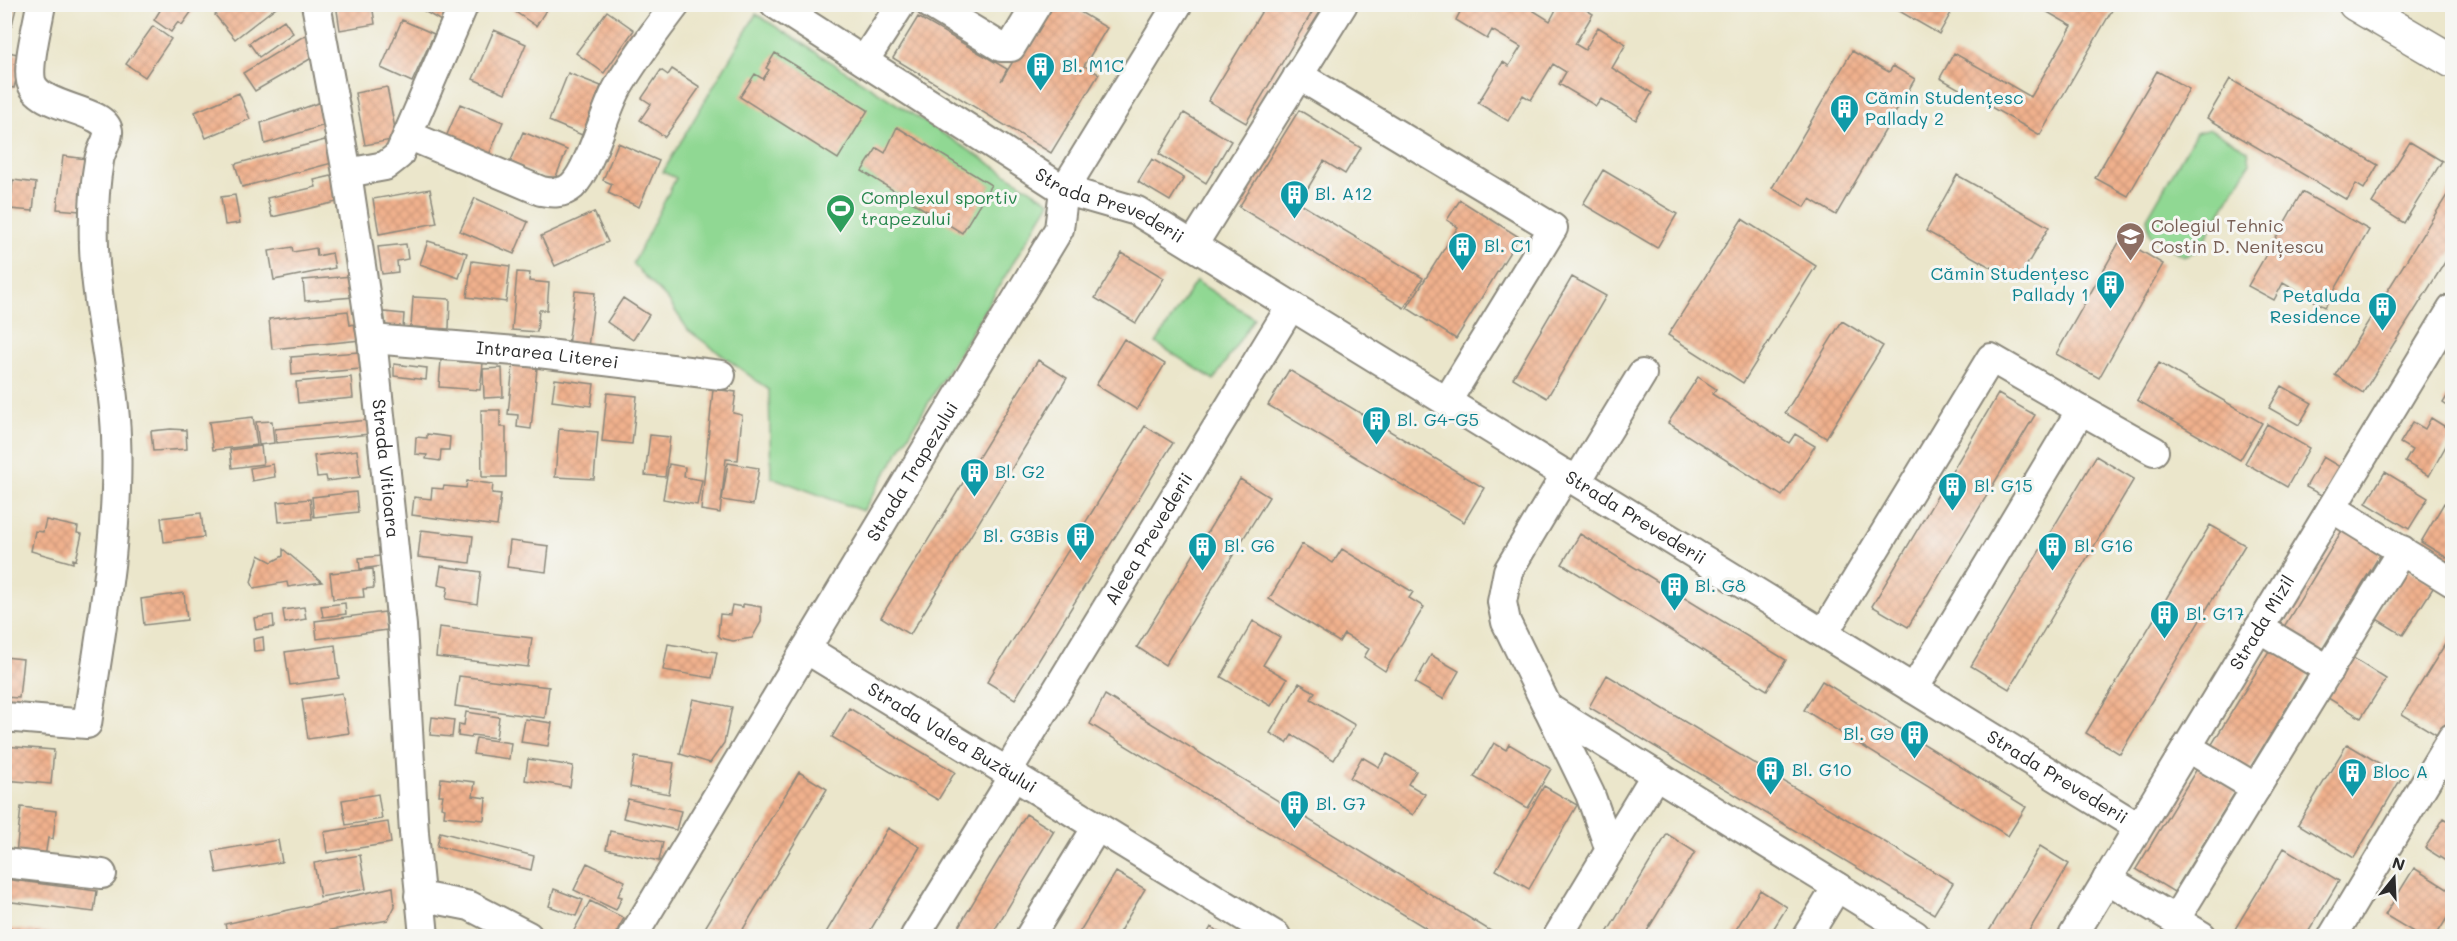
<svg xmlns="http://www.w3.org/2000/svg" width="2457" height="941" viewBox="0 0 2457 941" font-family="Mali,sans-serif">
<defs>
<pattern id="building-cross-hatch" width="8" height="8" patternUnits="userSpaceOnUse" patternTransform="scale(1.5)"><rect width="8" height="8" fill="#f0b18d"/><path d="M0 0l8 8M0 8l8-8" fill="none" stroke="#ce987a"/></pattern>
</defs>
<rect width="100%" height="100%" fill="#f6f6f2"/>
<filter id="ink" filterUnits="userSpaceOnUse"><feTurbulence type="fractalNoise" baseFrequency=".0167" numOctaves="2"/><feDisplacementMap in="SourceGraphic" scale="12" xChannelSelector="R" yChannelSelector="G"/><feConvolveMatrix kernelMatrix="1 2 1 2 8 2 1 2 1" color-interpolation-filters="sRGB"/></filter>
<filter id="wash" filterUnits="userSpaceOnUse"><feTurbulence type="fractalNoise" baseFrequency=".008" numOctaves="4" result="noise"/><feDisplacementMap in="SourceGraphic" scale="24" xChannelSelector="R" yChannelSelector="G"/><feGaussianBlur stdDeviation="1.35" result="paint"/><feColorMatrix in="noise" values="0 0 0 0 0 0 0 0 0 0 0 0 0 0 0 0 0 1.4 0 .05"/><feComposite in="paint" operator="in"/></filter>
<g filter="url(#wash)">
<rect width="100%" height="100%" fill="#ebe6cb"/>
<path fill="#90d893" stroke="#5e825f" stroke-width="1.5" d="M756 14 1050 202 863 511 771 477 769 390 688 330 668 300 633 264 676 178 663 172Z
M2210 129 2248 150 2250 163 2199 250 2183 256 2150 235 2147 218 2196 133Z
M1196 281 1254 318 1214 380 1156 343Z"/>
<g id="blocks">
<path fill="url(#building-cross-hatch)" d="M4 4H17L12 25 4 24Z
M164 4H182L192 11 182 25 178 22 171 32 154 20Z
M229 4H280L235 39 215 15Z
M336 4H372L375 24 340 30Z
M412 4H450L441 21Z
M504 4H550L536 26Z
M1048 4H1067L1107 28 1084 66 1099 74 1051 153 893 58 918 17 1007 69 1001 81Z
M1266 4H1317L1246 123 1208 101Z
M1464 4H1523L1550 21 1559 4H1588L1585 9 1593 14 1575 44 1585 50 1598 27 1626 44 1612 68 1652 93 1636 120 1601 99 1596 106 1559 84 1566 72 1553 64 1531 100 1523 95 1508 121 1478 103 1503 62 1509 66 1521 47 1492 30 1487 39 1456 20Z
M1887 4H1956L1939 34Z
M2035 5H2115L2040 135 1940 78 1954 53 2031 97 2072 26Z
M607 11 634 30 604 73 576 53Z
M284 20 293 33 259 57 249 43Z
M402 20 434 34 412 82 381 68Z
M153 26 171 39 145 77 126 64Z
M494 30 526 44 505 93 473 79Z
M307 34 310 59 255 91 243 73Z
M4 51 22 55 14 88 4 86Z
M1852 51 1889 72 1893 66 1915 79 1836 215 1810 199 1805 207 1772 188Z
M775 53 868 110 838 159 740 97 755 74 763 79 769 70 766 68Z
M672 69 700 87 665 137 640 120 651 104 642 98 661 70 668 75Z
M2157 71 2189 89 2128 196 2095 178Z
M568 73 601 86 582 135 549 121Z
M2230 79 2378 165 2364 189 2356 184 2347 200 2207 118Z
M387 87 397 139 365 145 355 93Z
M239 93 250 119 206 138 195 112Z
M321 102 325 125 265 144 261 123Z
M460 104 503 122 489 155 446 137Z
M1299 110 1361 148 1345 174 1324 161 1299 203 1423 278 1404 308 1239 207Z
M1184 113 1231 141 1206 183 1159 154Z
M897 127 991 185 962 233 862 171 877 148 885 153Z
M523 132 567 150 554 181 510 163Z
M4 139 11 140 9 158H4Z
M325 140 332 163 242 187 235 164Z
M2410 142 2442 161 2404 223 2372 203Z
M618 143 659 161 639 207 608 193 612 184 603 180Z
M63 156 87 159 80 211 57 209Z
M1152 159 1184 178 1170 201 1138 182Z
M1603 170 1677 214 1657 248 1583 204Z
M336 175 341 201 272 217 267 198 316 187 314 180Z
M1957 175 2049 227 2017 282 1926 231Z
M13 180 36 183 33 211 10 209Z
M2452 187V251L2363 393 2335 375Z
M430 189 437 223 379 234 373 199Z
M2302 192 2369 230 2325 307 2283 283 2274 300 2248 286Z
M235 195 240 223 225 225 221 197Z
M475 198 528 222 514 254 460 231Z
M1460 200 1519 237 1456 339 1407 308 1458 227 1447 220Z
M594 212 608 242 555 266 541 236Z
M1742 219 1816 266 1743 383 1668 335Z
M2121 239 2163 264 2099 378 2056 354Z
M428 241 467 253 459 278 420 264Z
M406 244 408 259 397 261 398 272 382 274 378 247Z
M292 247 293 252 316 248 317 256 332 253 335 268 274 280 269 251Z
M1122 253 1164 278 1136 323 1095 298Z
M472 261 510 266 506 302 467 297Z
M517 272 530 273 529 281 549 283 547 310H539L537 332 512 330Z
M352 276 354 297 305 301 303 280Z
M1572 277 1606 296 1547 398 1513 378Z
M575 291 595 293 588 347 568 345Z
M413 297 450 299 449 329 411 327Z
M623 298 649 315 633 340 607 322Z
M348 311 350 325 360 323 361 340 272 349 269 319Z
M384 312 404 314 403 328 386 326Z
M1842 321 1883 346 1826 438 1785 413Z
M1124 339 1165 364 1137 410 1096 385Z
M359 352 361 369 292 375 291 357Z
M441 360 483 363 480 390 439 387Z
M1038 360 1067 378 910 635 881 617Z
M2159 363 2262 423 2240 460 2137 400Z
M394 364 427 368 426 380 394 376Z
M513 365 537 368 531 429 517 427 518 415 508 414Z
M502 368 503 397 484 398 483 369Z
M1289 370 1484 488 1464 522 1268 405Z
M351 377 353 398 298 403 296 382Z
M1698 377 1716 389 1712 394 1789 443 1795 434 1815 446 1782 496 1668 423Z
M555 379 594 384 591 406 552 401Z
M2282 386 2312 403 2299 425 2269 408Z
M2452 388V409L2443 403Z
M713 389 736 392 733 413 742 415 738 460 726 459 720 513 701 510Z
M607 393 637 396 632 444 602 441Z
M1998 394 2035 415 1908 627 1872 606Z
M481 410H500V427H506V477H482Z
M253 417 257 445 213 450 209 422Z
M2431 418 2452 431V435L2429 476 2405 462 2412 450 2400 443 2413 422 2425 429Z
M369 420 370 434 276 443 275 429Z
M272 421 274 443 259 445 256 422Z
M2267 424 2309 448 2287 487 2245 463Z
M1145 426 1173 443 1015 699 987 682Z
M171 429 186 430 187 449 153 451 151 431Z
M559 429 598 432 594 479 555 477Z
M427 434 450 437 449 450H441L440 461 426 459 427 455 415 454 416 437 427 438Z
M650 435 670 437 665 477 645 475Z
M261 446 263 464 232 468 230 450Z
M357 450 360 477 327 481 326 476 317 477 314 456Z
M2096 456 2134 479 2009 689 1971 666Z
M2323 457 2340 467 2323 496 2306 487Z
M728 463 759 468 753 505 722 500Z
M273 464 275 477 252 481 250 468Z
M669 464 685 467 684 477 702 480 697 505 663 499Z
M2385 472 2428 498 2409 529 2366 503Z
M1240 479 1269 497 1165 665 1137 647Z
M467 481 493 484 492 493 501 494 497 526 412 515 414 497 431 499 432 488 443 489 444 486 466 488Z
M356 492 358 512 314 517 312 497Z
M310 499 312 519 279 522 277 502Z
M2444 503 2452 508V561L2421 542Z
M201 513 204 537 164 542 161 518Z
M46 520 78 527 77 533 82 534 76 560 73 559V563L31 551 35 531 43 532Z
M2210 525 2245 545 2120 754 2086 733Z
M2344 527 2383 550 2320 653 2282 630Z
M421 530 473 536 470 563 418 557Z
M1580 534 1786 660 1767 690 1562 564Z
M510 541 549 546 546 572 507 567Z
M1302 544 1333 563 1342 549 1413 592 1409 598 1424 607 1385 671 1364 657 1369 649 1344 634 1339 642 1269 599Z
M283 549 322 582 288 587 287 582 254 588 251 582 259 555 272 562 283 556Z
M381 556 383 566 360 569 359 558Z
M441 566 481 572 477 604 446 599 448 587 438 585Z
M2406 568 2435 585 2403 635 2375 618Z
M373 569 374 588 363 589 364 597 333 599 330 573Z
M184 593 187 620 144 625 141 599Z
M345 603 346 614 323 617 321 606Z
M743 604 761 607V622L752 638 733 641 721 638 718 635 720 614 730 615 732 605 743 607Z
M304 607 306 619 285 623 283 610Z
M385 612 387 630 317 639 315 621Z
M273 615 274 627 256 630 254 618Z
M1253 621 1280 637 1263 665 1287 679 1271 706 1221 677Z
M439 627 532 638 528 667 436 657Z
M2452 633V717L2440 737 2402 714Z
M263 637 264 650 254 651 253 639Z
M668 644 717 652 712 678 663 670Z
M335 645 339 678 290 685 285 652Z
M2272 646 2310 670 2247 773 2209 749Z
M1431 655 1459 671 1443 699 1415 683Z
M4 657 23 659 19 698 4 697Z
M2353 658 2386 679 2361 718 2328 698Z
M1607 675 1953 883 1934 914 1589 707Z
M459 676 549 687 545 718 455 706Z
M1822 681 2026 807 2008 836 1804 710Z
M1299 683 1315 692 1311 699 1355 725 1334 760 1292 735 1287 743 1270 733Z
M342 693 349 733 308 739 302 699Z
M1105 695 1499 936H1439L1090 724Z
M693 699 732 707 724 743 710 763 680 754Z
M849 708 955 772 938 800 832 737Z
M466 712 499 717 496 738 472 735 471 738 458 736 459 724 464 725Z
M432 717 454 720 452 737 430 735Z
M525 719 552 723 548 746 521 742Z
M476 738 511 743 509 759 473 754Z
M1494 743 1506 750 1509 744 1551 769 1528 808 1474 777Z
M2347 744 2402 777 2354 858 2298 824Z
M4 746 54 750 51 784 4 780Z
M1387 754 1416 771 1408 784 1425 794 1413 815 1350 778 1362 757 1379 767Z
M635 757 674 763 669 794 630 787Z
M528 759 573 766 570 787 525 780Z
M2198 767 2236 791 2174 892 2136 869Z
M799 772 827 789 739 936H700Z
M441 778 475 782 473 796 486 798 484 820 444 816 445 808 441 807 443 795H439Z
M1544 786 1577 805 1529 889 1496 870Z
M378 794 382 819 346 825 342 800Z
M628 799 681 811 676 830 623 818Z
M21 807 56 811 53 839 48 838 45 857 16 854Z
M1026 814 1054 831 991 936H953Z
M2444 818 2452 823V865L2425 848Z
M388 822 391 843 327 853 324 832Z
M888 828 920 847 867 936H824Z
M610 831 663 842 659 861 606 849Z
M440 832 534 856 531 870 437 846Z
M1667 834 1695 852 1644 936H1605Z
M278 840 282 862 217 873 213 851Z
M2040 846 2069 864 2026 936H1986Z
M2284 848 2339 881 2306 936H2248L2235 929Z
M360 855 366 889 320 897 314 863Z
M587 863 625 881 618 896 622 897 616 910 574 890Z
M2414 868 2452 892V910L2436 936H2420L2385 915Z
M1116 872 1145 889 1117 936H1077Z
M4 879 97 891 94 912 4 901Z
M393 887 395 906 388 920 298 936H228L225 924Z
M554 889 583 900 576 916 549 906Z
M1760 890 1787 907 1769 936H1732Z
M590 901 624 918 614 936H571Z
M1211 927 1226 936H1206Z
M4 928 73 935V936H4Z"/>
</g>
</g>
<g filter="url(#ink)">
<use href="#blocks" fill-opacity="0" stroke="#8b887b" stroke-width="1.5"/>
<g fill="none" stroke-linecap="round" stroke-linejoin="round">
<defs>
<g id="minor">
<path id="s1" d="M316 4 347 173 372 339 402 626 414 833 424 936"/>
<path id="s2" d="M775 4 1064 190 1137 211 2138 827"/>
<path d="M930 4 1001 47H1011L1037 4"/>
<path d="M864 61 901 4"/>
<path d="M1298 75 1553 228 1447 401"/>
<path d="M408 135 541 191C552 193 563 194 572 186 590 169 604 113 617 89 634 59 655 32 676 4"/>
<path d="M347 173 385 166 399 155 464 4"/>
<path d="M1193 245 1343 4"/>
<path id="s3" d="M372 339 539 353 721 375"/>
<path d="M2081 410 2154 451"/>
<path d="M1566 474 1508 571 1502 602 1506 622 1590 794 1610 850"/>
<path d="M1577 481 1642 374"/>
<path d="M2332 508 2452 582"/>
<path d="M2259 628 2329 670"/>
<path d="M1824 633 1991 358 2081 410 1914 689"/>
<path id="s4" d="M806 649 1276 936"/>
<path d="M1548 708 1915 935"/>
<path d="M4 717 87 724C101 629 120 532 116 436 114 372 96 310 94 247 93 218 94 189 99 161 100 151 109 140 108 131 104 108 38 109 31 81 27 63 38 24 41 4"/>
<path d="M2187 747 2256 788"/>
<path id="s5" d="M1007 772 1291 306"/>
<path d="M4 863 102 874"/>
<path d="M2107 879 2202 936"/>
<path d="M419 896 470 906 528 936"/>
<path d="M2175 920 2402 550"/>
<path id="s6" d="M633 936 1059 229 1064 190 1178 4"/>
<path d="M915 936 1014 776"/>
<path d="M1030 936 1097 827"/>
<path d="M1558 936 1656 774"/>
<path d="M1807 936 1837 887"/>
<path id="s7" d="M2073 936 2452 309"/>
<path d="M2333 936 2452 738"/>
</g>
<path id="major" d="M2355 4 2452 61"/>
</defs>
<use href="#minor" stroke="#8b887b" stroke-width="32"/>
<use href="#major" stroke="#8b887b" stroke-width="36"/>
<use href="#minor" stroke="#fff" stroke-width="28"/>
<use href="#major" stroke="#fff" stroke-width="33"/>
</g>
</g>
<defs>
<symbol id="building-pin" viewBox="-11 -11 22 30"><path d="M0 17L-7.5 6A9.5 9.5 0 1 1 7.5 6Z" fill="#0f9aa8" stroke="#f6f6f2"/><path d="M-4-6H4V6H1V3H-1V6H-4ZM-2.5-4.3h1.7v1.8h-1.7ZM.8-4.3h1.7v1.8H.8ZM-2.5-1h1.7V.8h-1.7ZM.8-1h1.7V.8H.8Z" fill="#fff"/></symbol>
<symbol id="stadium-pin" viewBox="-11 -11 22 30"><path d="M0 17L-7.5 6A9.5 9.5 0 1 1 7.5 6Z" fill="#2e9e5b" stroke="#f6f6f2"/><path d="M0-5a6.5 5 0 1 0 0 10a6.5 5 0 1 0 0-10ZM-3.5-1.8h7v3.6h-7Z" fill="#fff"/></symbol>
<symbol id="school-pin" viewBox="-11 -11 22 30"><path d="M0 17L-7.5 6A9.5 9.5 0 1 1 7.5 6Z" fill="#8d6e63" stroke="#f6f6f2"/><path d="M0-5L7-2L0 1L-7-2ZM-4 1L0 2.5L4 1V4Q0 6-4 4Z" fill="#fff"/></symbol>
</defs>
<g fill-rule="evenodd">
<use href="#building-pin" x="1024" y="50" width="33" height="45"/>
<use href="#building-pin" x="1828" y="92" width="33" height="45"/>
<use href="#building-pin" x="1278" y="178" width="33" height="45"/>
<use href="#stadium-pin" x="824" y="192" width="33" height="45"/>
<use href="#school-pin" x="2114" y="220" width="33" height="45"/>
<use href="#building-pin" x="1446" y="230" width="33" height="45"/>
<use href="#building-pin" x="2094" y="268" width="33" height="45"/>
<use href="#building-pin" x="2366" y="290" width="33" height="45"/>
<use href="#building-pin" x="1360" y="404" width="33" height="45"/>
<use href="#building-pin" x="958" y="456" width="33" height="45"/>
<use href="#building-pin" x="1936" y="470" width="33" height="45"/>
<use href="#building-pin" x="1064" y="520" width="33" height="45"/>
<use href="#building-pin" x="1186" y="530" width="33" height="45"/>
<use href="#building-pin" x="2036" y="530" width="33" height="45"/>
<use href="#building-pin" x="1658" y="570" width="33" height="45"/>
<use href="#building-pin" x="2148" y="598" width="33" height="45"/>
<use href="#building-pin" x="1898" y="718" width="33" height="45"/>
<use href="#building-pin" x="1754" y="754" width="33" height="45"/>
<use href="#building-pin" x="2336" y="756" width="33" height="45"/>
<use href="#building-pin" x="1278" y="788" width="33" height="45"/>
</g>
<g text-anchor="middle" stroke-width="6" stroke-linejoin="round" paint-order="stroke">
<g font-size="18" fill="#0d838f" stroke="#f6f6f2" text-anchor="start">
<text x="1062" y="72">Bl. M1C</text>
<text x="1865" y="104">Cămin Studențesc<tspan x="1865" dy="21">Pallady 2</tspan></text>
<text x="1315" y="200">Bl. A12</text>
<text x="1484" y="252">Bl. C1</text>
<text x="2089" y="280" text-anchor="end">Cămin Studențesc<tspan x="2089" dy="21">Pallady 1</tspan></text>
<text x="2361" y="302" text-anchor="end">Petaluda<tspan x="2361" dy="21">Residence</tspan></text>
<text x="1397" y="426">Bl. G4-G5</text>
<text x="995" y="478">Bl. G2</text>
<text x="1974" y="492">Bl. G15</text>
<text x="1059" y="542" text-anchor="end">Bl. G3Bis</text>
<text x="1224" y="552">Bl. G6</text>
<text x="2074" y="552">Bl. G16</text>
<text x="1695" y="592">Bl. G8</text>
<text x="2186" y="620">Bl. G17</text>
<text x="1894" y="740" text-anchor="end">Bl. G9</text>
<text x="1792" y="776">Bl. G10</text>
<text x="2373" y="778">Bloc A</text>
<text x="1316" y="810">Bl. G7</text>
</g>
<g font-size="18" fill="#27864d" stroke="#f6f6f2" text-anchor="start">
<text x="861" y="204">Complexul sportiv<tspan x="861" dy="21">trapezului</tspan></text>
</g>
<g font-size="18" fill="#2b2b2b" stroke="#f6f6f2">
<text dy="6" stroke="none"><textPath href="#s2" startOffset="392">Strada Prevederii</textPath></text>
<text dy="6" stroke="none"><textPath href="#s3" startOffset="176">Intrarea Literei</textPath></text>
<text dy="6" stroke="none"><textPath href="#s1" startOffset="470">Strada Vitioara</textPath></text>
<text dy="6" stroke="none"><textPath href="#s6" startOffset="542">Strada Trapezului</textPath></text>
<text dy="6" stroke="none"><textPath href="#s2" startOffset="1005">Strada Prevederii</textPath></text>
<text dy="6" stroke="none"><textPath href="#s5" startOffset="273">Aleea Prevederii</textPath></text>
<text dy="6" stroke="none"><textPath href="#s7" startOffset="366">Strada Mizil</textPath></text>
<text dy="6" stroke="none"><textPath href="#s4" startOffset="171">Strada Valea Buzăului</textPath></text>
<text dy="6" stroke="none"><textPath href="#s2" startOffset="1500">Strada Prevederii</textPath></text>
</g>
<g font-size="18" fill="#785e54" stroke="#f6f6f2" text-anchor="start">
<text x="2151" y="232">Colegiul Tehnic<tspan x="2151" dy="21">Costin D. Nenițescu</tspan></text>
</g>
</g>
<rect width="2457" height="941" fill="none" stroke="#f6f6f2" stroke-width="24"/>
<g transform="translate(2394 878) rotate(18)" stroke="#f6f6f2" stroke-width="4.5" paint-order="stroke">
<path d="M0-4.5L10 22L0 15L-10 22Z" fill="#2b2b2b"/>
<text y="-9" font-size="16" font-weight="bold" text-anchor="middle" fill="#2b2b2b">N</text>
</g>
</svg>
